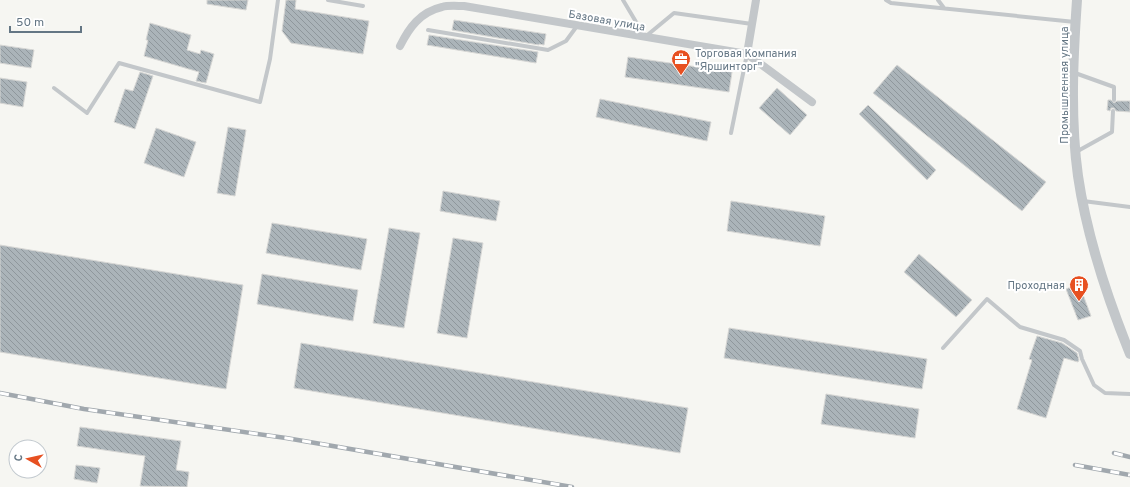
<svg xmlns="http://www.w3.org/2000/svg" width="1130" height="487" viewBox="0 0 1130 487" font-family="Overpass,sans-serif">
<defs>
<pattern id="building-back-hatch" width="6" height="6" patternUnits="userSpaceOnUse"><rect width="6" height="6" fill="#abb4b9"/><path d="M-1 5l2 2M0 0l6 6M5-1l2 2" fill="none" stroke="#8f979c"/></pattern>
</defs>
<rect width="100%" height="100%" fill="#f6f6f2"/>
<path fill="url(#building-back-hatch)" stroke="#d7d7d5" d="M207 0H248L246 10 207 4Z
M286 0H296L295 9 369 21 363 54 291 43 282 31Z
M454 20 546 34 544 45 539 44V45L452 30Z
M150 23 191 35 187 50 200 54 201 50 214 54 206 83 196 81 199 72 144 56 148 40H146Z
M429 35 538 52 536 63 427 45Z
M0 45 34 50 31 68 0 63Z
M628 57 732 72 729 92 625 77Z
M897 65 1046 182 1022 211 873 93Z
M140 72 153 76 135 129 114 122 125 89 133 91Z
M0 78 27 82 23 107 0 103Z
M777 88 807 115 790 135 759 108Z
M600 99 711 122 707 141 596 117Z
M1108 100H1111L1114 103 1117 101H1130V112L1116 111 1114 108H1111L1110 111 1107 110Z
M868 105 936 170 927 180 859 114Z
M228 127 246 130 235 196 217 193Z
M156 128 196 142 184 177 144 163Z
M443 191 500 201 496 221 440 211Z
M731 201 825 216 820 246 727 231Z
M272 223 367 239 361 270 266 253Z
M389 228 420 233 404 328 373 323Z
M453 238 483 243 467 338 437 333Z
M0 245 243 285 226 389 0 352Z
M919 254 972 300 956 317 904 272Z
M262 274 358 290 353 321 257 304Z
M1079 284 1091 316 1078 320 1066 289Z
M729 328 927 359 922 389 724 358Z
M1037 336 1062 343 1077 353 1079 360 1078 362 1064 358 1046 418 1017 409 1032 360 1029 359Z
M301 343 688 408 680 453 294 388Z
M826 394 919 409 915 438 821 424Z
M80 427 181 441 176 470 189 472 187 487 140 486 145 456 77 446Z
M76 465 100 468 97 483 74 479Z"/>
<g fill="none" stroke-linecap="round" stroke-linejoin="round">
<path stroke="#c3c7ca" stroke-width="4" d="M328 0 363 6
M623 0 645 37 674 13 752 24
M886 0 891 3 1075 22
M938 0 944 8
M428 30 548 50 566 41 577 26
M1075 73 1114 87V100
M54 88 87 113 119 63 260 102 270 59 278 0
M731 133 747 54
M1076 152 1112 132 1113 111
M1083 201 1130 207
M943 348 987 299 1020 327 1064 340 1080 351 1082 359 1094 385 1105 393 1130 394"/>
<path stroke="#c3c7ca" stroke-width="8" d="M400 46C409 28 420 12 442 7 448 5 457 6 464 6L747 54 812 102
M747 54 756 0"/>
<path stroke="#c3c7ca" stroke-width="10" d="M1077 0C1073 58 1070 118 1078 176 1087 238 1107 297 1130 354"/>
<defs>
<path id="rail" d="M0 393 84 409 286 438 572 487
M1114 453 1130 457
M1075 465 1130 475"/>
</defs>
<use href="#rail" stroke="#a1a8ae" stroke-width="4.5"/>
<use href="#rail" stroke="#fff" stroke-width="3" stroke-dasharray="9" stroke-linecap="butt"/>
</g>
<defs>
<symbol id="office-pin" viewBox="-11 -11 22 30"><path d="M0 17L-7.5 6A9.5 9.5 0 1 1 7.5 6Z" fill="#e75021" stroke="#fff"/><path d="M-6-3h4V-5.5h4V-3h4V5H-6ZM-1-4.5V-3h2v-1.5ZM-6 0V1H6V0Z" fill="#fff"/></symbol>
<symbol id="building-pin" viewBox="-11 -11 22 30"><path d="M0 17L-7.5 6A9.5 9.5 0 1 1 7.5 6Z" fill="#e75021" stroke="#fff"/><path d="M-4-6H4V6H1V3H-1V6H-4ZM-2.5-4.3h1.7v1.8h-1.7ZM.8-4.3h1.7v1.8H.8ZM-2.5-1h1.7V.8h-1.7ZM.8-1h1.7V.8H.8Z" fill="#fff"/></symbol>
</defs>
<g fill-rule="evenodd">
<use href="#office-pin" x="670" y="48" width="22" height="30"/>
<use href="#building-pin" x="1068" y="274" width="22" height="30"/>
</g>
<g text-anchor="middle" stroke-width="4" stroke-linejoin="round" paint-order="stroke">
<g font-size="11" fill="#647684" stroke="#fff">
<text transform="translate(607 20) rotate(10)" y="4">Базовая улица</text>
<text transform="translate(1064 85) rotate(-90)" y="4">Промышленная улица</text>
</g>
<g font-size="11" fill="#647684" stroke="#fff" text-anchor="start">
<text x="695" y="57">Торговая Компания<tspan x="695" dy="13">"Яршинторг"</tspan></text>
<text x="1065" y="289" text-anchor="end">Проходная</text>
</g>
</g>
<g transform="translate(28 459) rotate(278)"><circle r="19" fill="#ffffff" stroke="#c1c8ce"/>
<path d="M0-3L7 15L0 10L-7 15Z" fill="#e75021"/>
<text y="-6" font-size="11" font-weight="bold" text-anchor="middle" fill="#647684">С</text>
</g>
<path d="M10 26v6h71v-6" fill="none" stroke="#647684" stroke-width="2"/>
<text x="16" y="26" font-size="12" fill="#647684" stroke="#ffffff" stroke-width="3" paint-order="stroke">50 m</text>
</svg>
